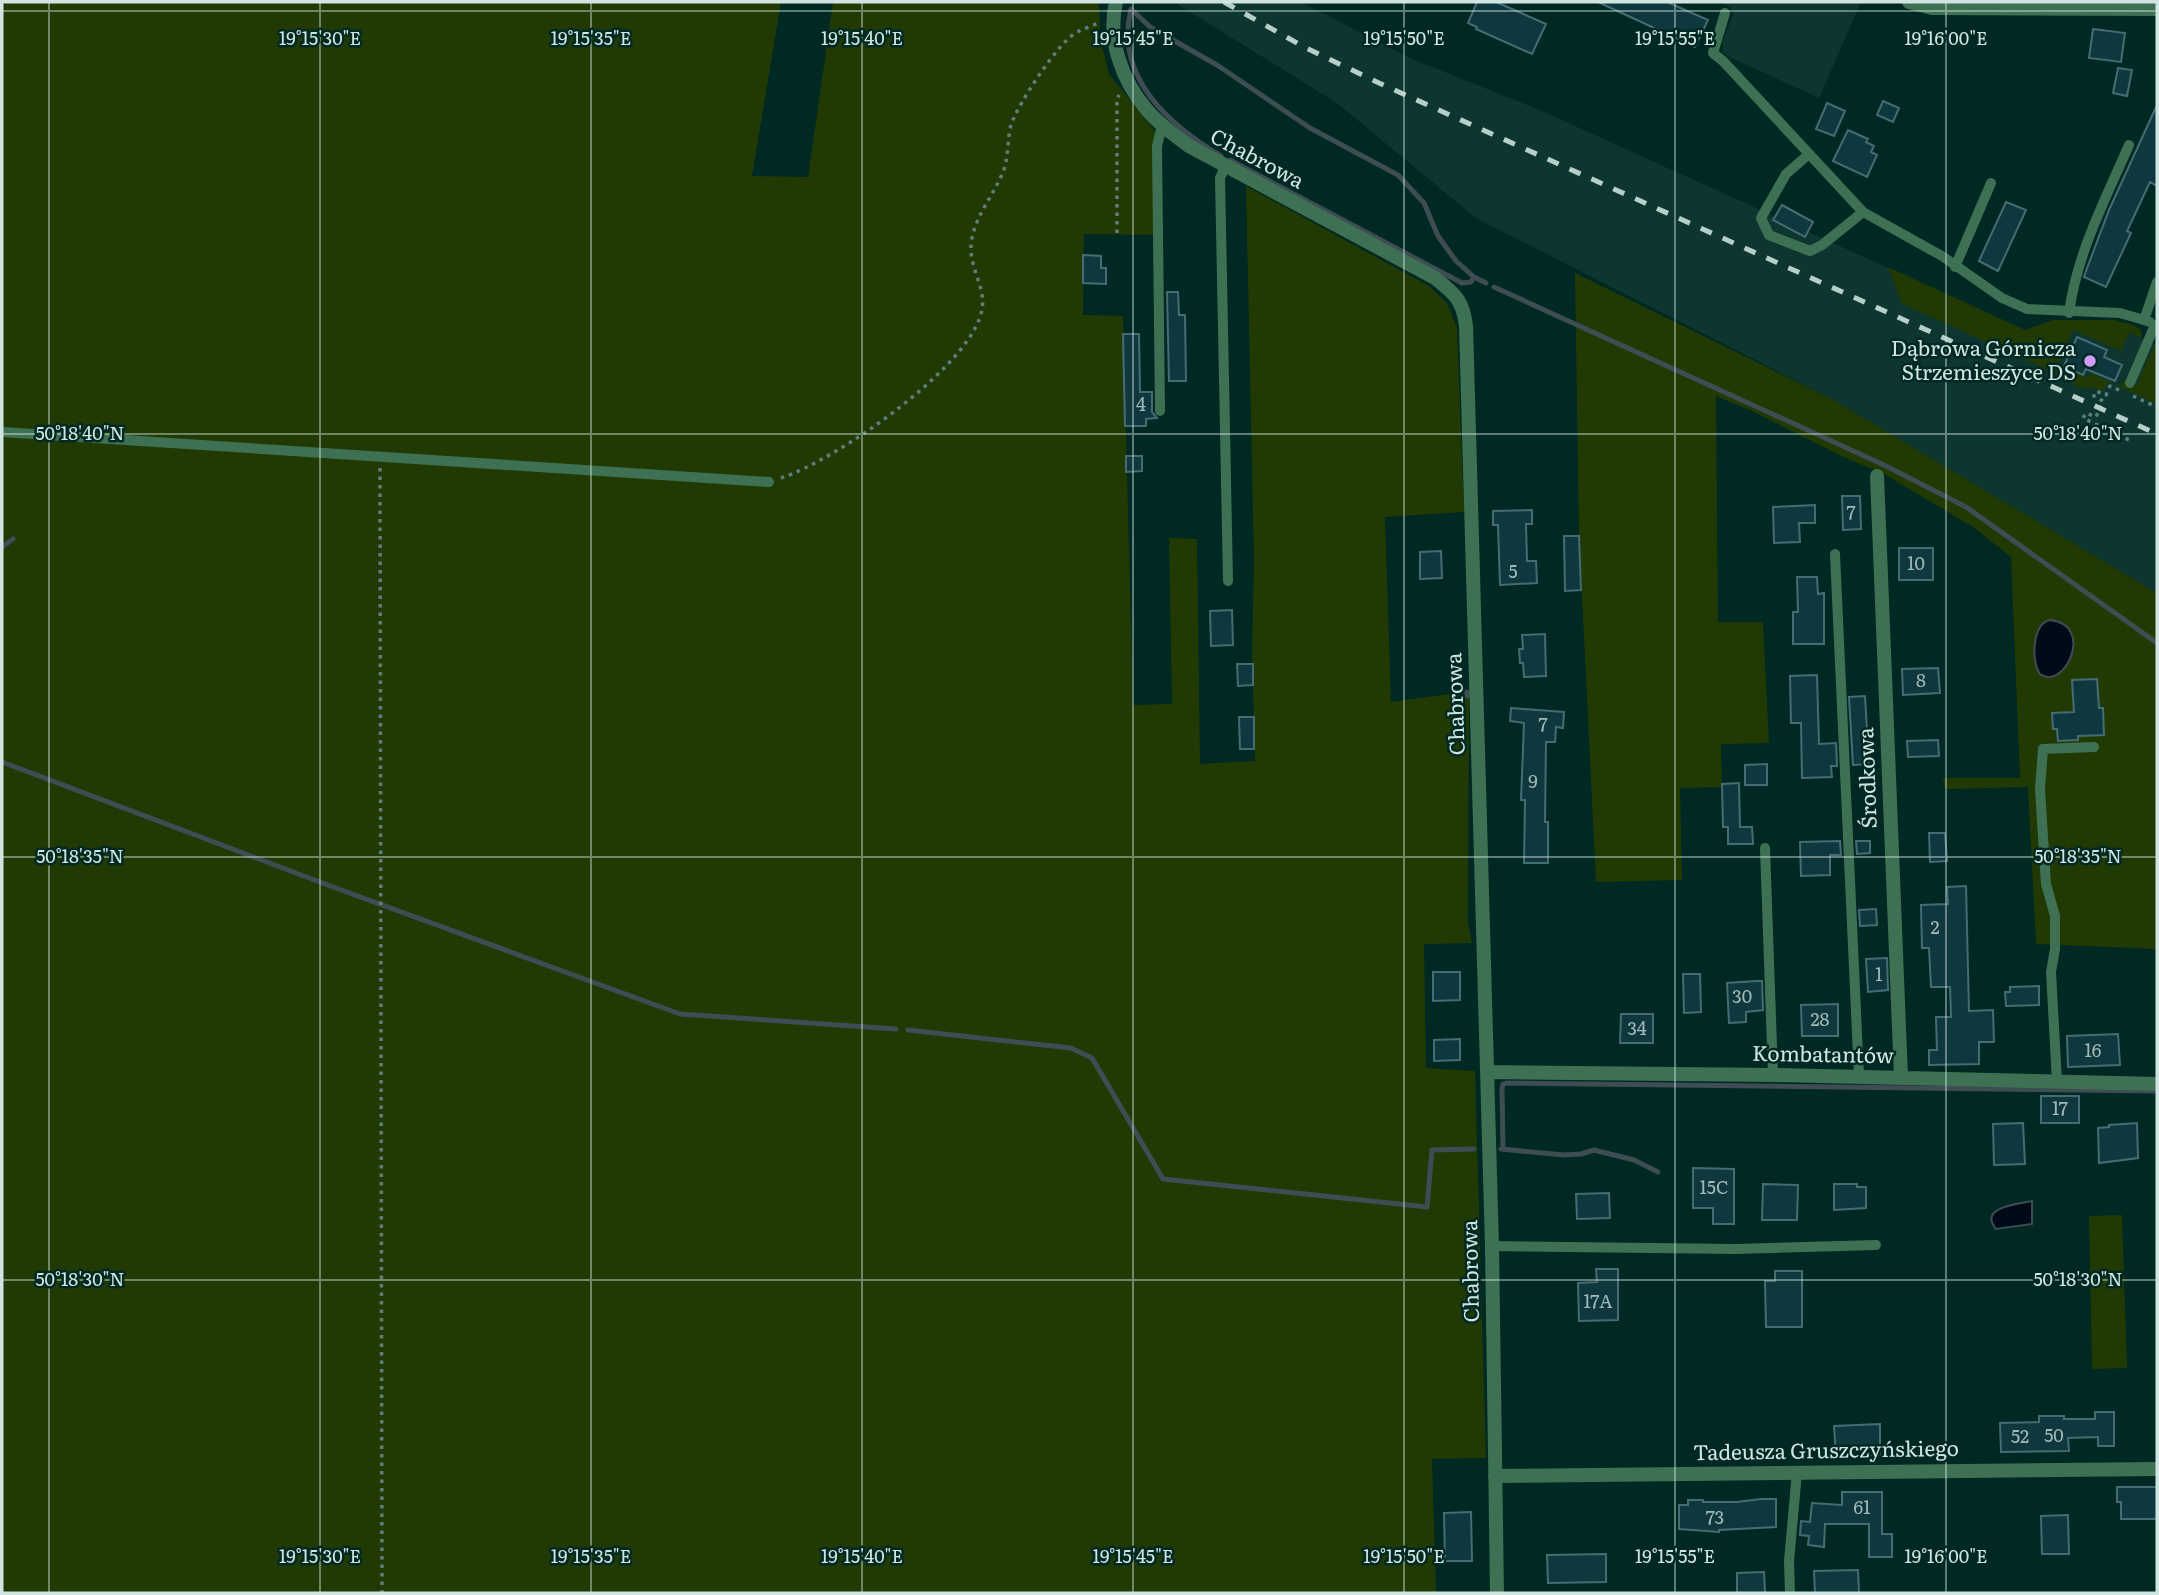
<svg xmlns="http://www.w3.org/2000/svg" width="2159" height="1595" viewBox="0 0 2159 1595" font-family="Literata,serif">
<rect width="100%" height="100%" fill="#002924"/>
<path fill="#0e3631" d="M1174 2H1301L1412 59 1542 111 2025 330 2053 320 2117 327 2157 346V593L1832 399 1476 218 1337 103Z
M1720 2H1861L1819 98 1727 56 1723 52V40L1733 15 1730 7Z"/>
<path fill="#213a03" d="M2 2H781L752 176 808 177 833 2H1099L1100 38 1109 74 1155 131 1156 235 1084 234 1083 315 1123 316 1133 705 1172 704 1169 538 1197 539 1200 764 1255 761 1252 653 1254 561 1246 186 1429 286 1447 303 1457 328 1464 512 1385 517 1391 702 1464 692 1469 694 1468 922 1472 943 1424 944 1426 1068 1475 1071 1486 1458 1432 1459 1436 1593H2Z
M1888 267 2025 330 2053 320H2114L2134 325 2141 330 2142 338 2129 333 2121 351 2073 330 2058 364 2088 378 2091 373 2120 386 2123 380 2136 386 2157 340V404L2109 382 2103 391 2094 388H2080L2044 368 1902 304Z
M1575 273 1832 399 2157 593V949L2036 944 2028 787 1945 789 1943 778H2020L2011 557 1973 527 1884 474 1841 456 1754 412 1716 396 1718 622H1763L1769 743 1721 744 1722 787 1680 788 1682 880 1596 882 1579 534Z
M2122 1215 2127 1368 2092 1369 2089 1216Z"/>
<path fill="#000b17" stroke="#3e4c54" stroke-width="2" d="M2050 620C2096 625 2064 692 2040 674 2031 662 2032 623 2050 620Z
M2032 1201V1224L1996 1229C1978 1207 2018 1204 2032 1201Z"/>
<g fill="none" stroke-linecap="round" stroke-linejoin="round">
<path stroke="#3e4c54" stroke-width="5" d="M1131 9C1114 77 1169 125 1221 156
M1131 9 1150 27 1217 65 1310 128 1398 175 1424 203 1438 236 1456 261 1474 277 1486 283
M1230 160 1462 283 1471 282 1474 277
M1494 287 1884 465 1966 507 2157 643
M2 547 13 539
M1467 692V696
M2 762 333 887 680 1014 896 1029
M908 1030 1071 1048 1092 1058 1163 1179 1427 1207 1432 1150 1474 1149
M1503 1148 1502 1089 1503 1084 1507 1083 2157 1091
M1501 1149 1564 1155 1581 1154 1594 1150 1634 1160 1658 1172"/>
</g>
<path fill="#0f383e" stroke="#456c72" stroke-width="2" d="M1477 2H1496L1546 24 1532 54 1476 29 1477 27 1468 23Z
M1598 2H1667L1708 20 1695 47Z
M2093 29 2125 33 2121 62 2089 58Z
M2118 68 2132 70 2127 96 2113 93Z
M1883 101 1899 108 1893 122 1877 115Z
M1827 103 1845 111 1834 136 1816 129Z
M2157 105V186L2150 182 2127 231 2131 233 2106 287 2084 277 2086 271 2109 210Z
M1848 130 1868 139 1866 142 1874 146 1871 152 1877 155 1867 177 1833 161Z
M2006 202 2026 210 1998 271 1979 261Z
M1782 205 1813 222 1805 237 1773 220Z
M1083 255 1101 256V268H1106V284L1083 283Z
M1167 292H1178L1179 315H1185L1186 381H1169Z
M1123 334H1139L1140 392H1152V412L1157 418 1146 419V426H1125Z
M2077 337 2107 350 2104 357 2122 365 2115 381 2086 369 2083 375 2064 366Z
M1126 456H1142V471L1126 472Z
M1842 496H1860L1861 529 1843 530Z
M1815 505V523H1799L1800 542 1774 543 1773 507Z
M1532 510V524H1526L1527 561H1536L1537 583 1500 585 1498 525H1493V511Z
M1564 536H1579L1581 590 1565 591Z
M1899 548H1933V580H1899Z
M1441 551 1442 578 1420 579V552Z
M1797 577H1817L1818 594 1824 593V644H1793V612H1798Z
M1232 610 1233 645 1211 646 1210 611Z
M1545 634 1546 676 1524 677 1523 663H1520L1519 649H1523L1522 635Z
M1237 664H1253V685L1238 686Z
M1938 668 1940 693 1903 695 1902 669Z
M1817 675 1819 744 1836 743 1837 766H1831L1832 777 1802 778 1801 723H1791L1790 676Z
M2097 679 2099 708H2103L2104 735 2078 736V740L2058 741 2057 729H2053L2052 713 2074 712 2072 680Z
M1865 696 1869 764 1853 765 1849 697Z
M1511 708 1564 712 1563 728 1556 727 1555 742H1546L1545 822H1548V863H1524L1525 800H1521L1524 723 1510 721Z
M1239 717H1254V749H1240Z
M1938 740 1939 756 1908 757 1907 741Z
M1767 764V785H1745V765Z
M1739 783 1740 827H1752L1753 844H1728V827H1723L1722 784Z
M1929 833H1945L1947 861 1930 862Z
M1840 841 1841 855H1830V875L1801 876 1800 842Z
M1856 841H1870V853L1857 854Z
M1966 886 1969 1011 1993 1010 1994 1042H1979V1064L1929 1065V1050H1937L1936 1017H1951L1950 987H1931L1929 948H1922L1921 905 1948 904 1947 887Z
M1876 909 1877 925 1860 926 1859 910Z
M1887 958 1888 990 1868 992 1866 959Z
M1433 972H1460V1000L1433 1001Z
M1683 974H1700L1701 1012 1684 1013Z
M1756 981H1762L1763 1010 1746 1012V1022L1729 1023 1727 983Z
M2039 986V1005L2006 1006 2005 992H2010V987Z
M1838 1004V1036H1802L1801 1005Z
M1621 1014H1653V1043H1620Z
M2118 1034 2120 1065 2068 1067 2067 1036Z
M1460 1039V1060L1434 1061V1040Z
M2041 1096H2079V1123H2041Z
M2023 1123 2025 1164 1994 1165 1993 1124Z
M2137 1123 2138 1158 2099 1163 2098 1128 2109 1127V1125Z
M1693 1168 1734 1169V1224H1713V1208H1693Z
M1763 1184 1798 1185 1797 1220H1762Z
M1834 1184H1857V1187H1866V1208L1834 1210Z
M1609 1193 1610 1218 1577 1219 1576 1194Z
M1596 1269H1618V1320L1579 1321 1578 1283 1597 1282Z
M1775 1271H1802V1327H1766L1765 1281H1775Z
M2095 1412H2114V1446H2098V1437L2068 1438 2069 1451 2001 1452 2000 1423 2039 1422V1416H2064V1419H2095Z
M1880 1424V1455L1836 1456 1834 1426Z
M2117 1487H2157V1519H2121V1502H2117Z
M1842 1492H1882V1534H1892V1557H1869V1524H1825L1824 1547 1808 1545 1809 1536 1800 1535 1801 1521 1810 1522 1812 1503 1842 1505Z
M1761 1499H1776V1527L1719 1530V1532L1679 1529V1505H1688V1500H1703V1502H1737Z
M1471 1512 1472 1561H1445L1444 1513Z
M2068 1515 2069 1554H2042L2041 1516Z
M1606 1554V1582L1548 1583 1547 1555Z
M1858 1570 1859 1593H1815L1814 1571Z
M1764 1572 1765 1593H1737V1573Z"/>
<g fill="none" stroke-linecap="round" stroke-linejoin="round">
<path stroke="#5e7e7a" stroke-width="3.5" stroke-dasharray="3.5 5" stroke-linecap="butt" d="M1117 233V99L1119 95
M2119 390 2110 386 2106 395 2096 391 2094 396 2103 401 2096 417 2086 413 2083 418 2131 441
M2133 396 2157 407
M380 468 382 1593
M781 478C836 460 961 373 980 317 989 293 972 274 971 250 970 222 993 197 1003 172 1009 157 1007 140 1011 125 1018 104 1056 46 1074 34 1082 29 1091 26 1099 23"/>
<path stroke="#3e7154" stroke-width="10" d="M1725 13 1713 53 1723 61 1863 212 1942 256 2002 298 2027 309 2120 313 2144 320
M1809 154 1786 174 1761 218 1769 235 1810 251 1822 245 1863 212
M1226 165 1220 178 1228 581
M1955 267 1991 183
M2069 313C2077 253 2105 200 2129 145
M2150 322 2144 320 2157 282
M2130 383 2155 325
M1160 411 1157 146 1162 125
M2 432 769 482
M1835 554 1859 1077
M1765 848 1773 1075
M2057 1082 2051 972 2055 949V916L2046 884 2040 789 2043 749 2094 747
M1492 1246 1736 1249 1876 1245
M1790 1593 1789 1561 1797 1472"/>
<path stroke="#3e7154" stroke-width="14" d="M1116 2C1107 39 1122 81 1147 110 1159 124 1174 135 1189 146L1435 278C1455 294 1463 300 1466 326L1492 1246 1497 1593
M1909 2 1932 8 2157 9
M1877 476 1901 1078
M1487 1072 1773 1075 2157 1084
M1495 1476 2157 1469"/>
<path stroke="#b7cfcb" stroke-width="5" stroke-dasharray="12 12" stroke-linecap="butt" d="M1224 2 1304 47 1379 83 2157 434"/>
</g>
<path fill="none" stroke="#d0e5e1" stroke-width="2" stroke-opacity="0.45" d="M49 2V1593M320 2V1593M591 2V1593M862 2V1593M1133 2V1593M1404 2V1593M1675 2V1593M1946 2V1593M2 11H2157M2 434H2157M2 857H2157M2 1280H2157"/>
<circle fill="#d39cfc" stroke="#002924" stroke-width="2.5" cx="2090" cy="361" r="7"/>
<g text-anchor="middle" stroke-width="5" stroke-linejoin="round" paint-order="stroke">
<g font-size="18" fill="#a0bab8">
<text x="1141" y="411">4</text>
<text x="1851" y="519">7</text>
<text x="1916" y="570">10</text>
<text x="1513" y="578">5</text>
<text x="1921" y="687">8</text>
<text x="1543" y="731">7</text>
<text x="1533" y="788">9</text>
<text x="1935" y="934">2</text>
<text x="1879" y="981">1</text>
<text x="1742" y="1003">30</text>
<text x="1820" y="1026">28</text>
<text x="1637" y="1035">34</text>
<text x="2093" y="1057">16</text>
<text x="2060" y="1115">17</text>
<text x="1714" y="1194">15C</text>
<text x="1598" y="1308">17A</text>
<text x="2054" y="1442">50</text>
<text x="2020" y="1443">52</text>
<text x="1862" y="1514">61</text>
<text x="1715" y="1524">73</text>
</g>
<g font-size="21" fill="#d0e5e1" stroke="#002924">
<text transform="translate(1257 159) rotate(28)" y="7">Chabrowa</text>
<text transform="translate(1456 704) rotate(-92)" y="7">Chabrowa</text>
<text transform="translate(1868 778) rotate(-92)" y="7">Środkowa</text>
<text transform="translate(1823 1055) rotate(1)" y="7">Kombatantów</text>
<text transform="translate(1471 1271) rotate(-91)" y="7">Chabrowa</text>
<text transform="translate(1826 1451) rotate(-1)" y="7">Tadeusza Gruszczyńskiego</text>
</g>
<g font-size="21" fill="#d0e5e1" stroke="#002924" text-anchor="end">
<text x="2076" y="356">Dąbrowa Górnicza<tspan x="2076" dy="24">Strzemieszyce DS</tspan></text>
</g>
</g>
<g font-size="18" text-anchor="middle" fill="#d0e5e1" stroke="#002924" stroke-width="5" stroke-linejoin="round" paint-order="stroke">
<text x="320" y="45">19°15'30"E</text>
<text x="591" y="45">19°15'35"E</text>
<text x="862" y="45">19°15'40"E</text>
<text x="1133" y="45">19°15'45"E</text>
<text x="1404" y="45">19°15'50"E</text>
<text x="1675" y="45">19°15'55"E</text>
<text x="1946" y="45">19°16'00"E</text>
<text x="80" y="440">50°18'40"N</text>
<text x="2078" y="440">50°18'40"N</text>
<text x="80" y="863">50°18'35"N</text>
<text x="2078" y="863">50°18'35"N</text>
<text x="80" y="1286">50°18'30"N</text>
<text x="2078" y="1286">50°18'30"N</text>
<text x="320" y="1563">19°15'30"E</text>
<text x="591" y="1563">19°15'35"E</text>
<text x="862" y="1563">19°15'40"E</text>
<text x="1133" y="1563">19°15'45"E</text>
<text x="1404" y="1563">19°15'50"E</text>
<text x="1675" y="1563">19°15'55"E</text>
<text x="1946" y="1563">19°16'00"E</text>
</g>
<rect width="2159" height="1595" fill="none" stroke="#d0e5e1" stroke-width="7"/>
</svg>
